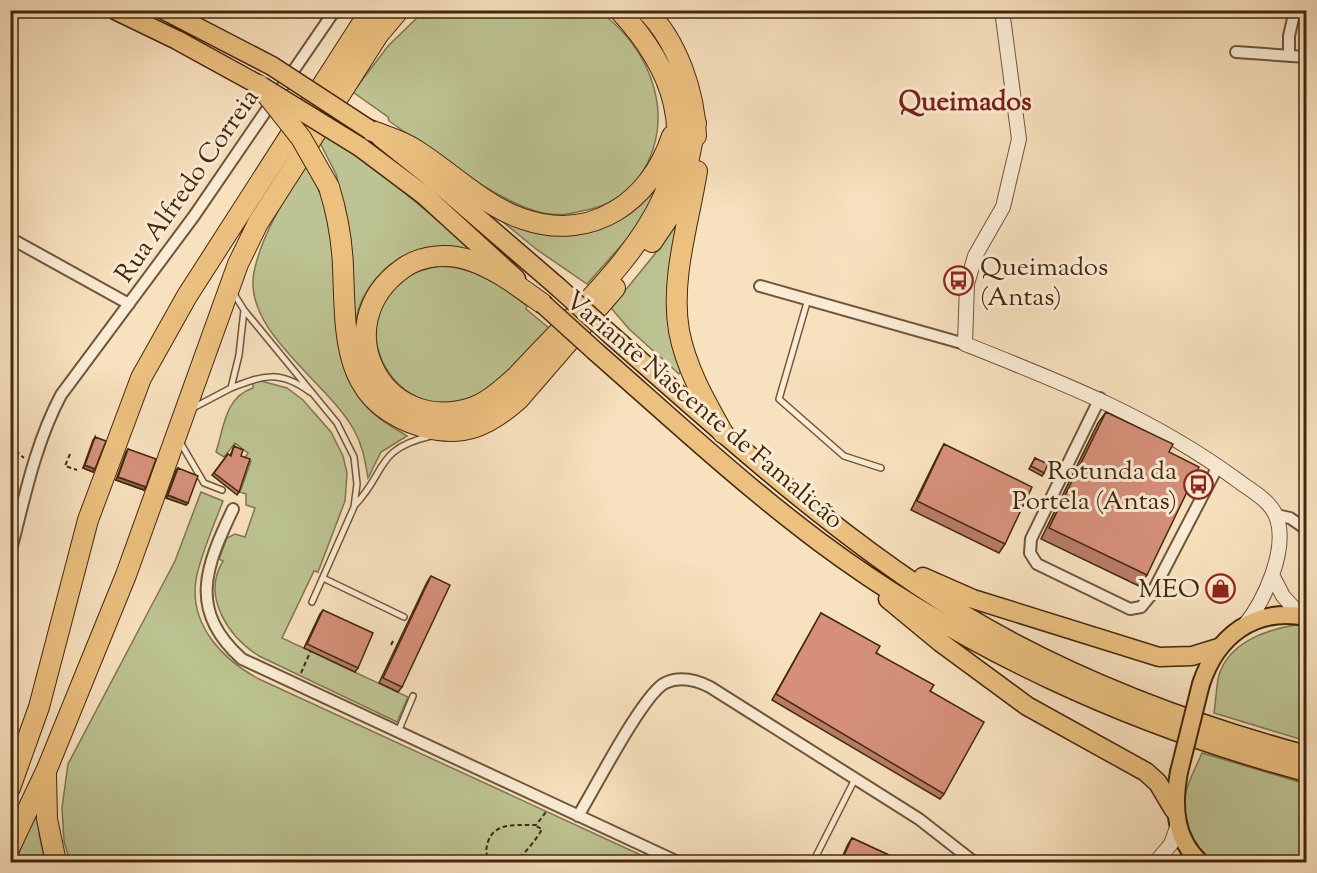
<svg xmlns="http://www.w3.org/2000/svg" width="1317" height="873" viewBox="0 0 1317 873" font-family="'Sorts Mill Goudy',serif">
<rect width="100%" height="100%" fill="#f8e1be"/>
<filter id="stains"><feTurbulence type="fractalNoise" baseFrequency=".00333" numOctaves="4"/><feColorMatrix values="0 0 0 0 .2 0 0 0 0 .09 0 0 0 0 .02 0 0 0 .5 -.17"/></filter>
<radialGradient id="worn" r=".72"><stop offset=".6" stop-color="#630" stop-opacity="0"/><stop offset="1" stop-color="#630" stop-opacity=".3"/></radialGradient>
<path fill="#bdc392" stroke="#80764f" stroke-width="1.5" d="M424 11H599C646 45 674 106 648 162 636 187 618 202 591 209 578 212 563 216 550 214 506 210 427 147 389 121L388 117 353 92 388 46Z
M324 135 371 165 483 258C468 257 426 249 414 252 386 260 360 292 356 320 355 329 357 339 357 348L353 332 349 234 336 174 319 141Z
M306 166C318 185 326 204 330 225 344 284 321 356 366 406 377 419 393 427 407 436L381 452 368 478C365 461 363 446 354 430 328 382 242 331 254 272 261 237 283 202 300 172Z
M664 177 635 230 587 284 536 249 458 185 563 233Z
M676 222 678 227C669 276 660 323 682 370L679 374 629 329 611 308 654 255Z
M440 266C475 267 500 285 527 306L526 309 549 328C531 349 514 370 491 386 392 456 316 287 440 266Z
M261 381 287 388 303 400 331 432 343 456 347 473 345 501 318 572 314 571 282 638 408 697 397 722 259 656C229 637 201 597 223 561L219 559 227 538 235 534 245 537 255 508 246 505V494L240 492 251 461 245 458 248 453 235 443 224 457 216 452C224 427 225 397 253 388V382Z
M201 492 223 501C215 522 199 559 196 580 189 625 223 660 259 679L656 862H70L64 841 62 808 68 764 175 561Z
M1295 625 1306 627V741L1214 713C1216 701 1216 687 1219 675 1229 643 1265 630 1295 625Z
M1202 753 1306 784V862H1214C1193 849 1179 817 1186 792 1189 779 1197 765 1202 753Z
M38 800 39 834 45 862H16Z"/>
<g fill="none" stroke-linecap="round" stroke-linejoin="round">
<defs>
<path id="service" d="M808 299 779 399 844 456 881 468
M244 310 337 423 354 457 357 484 354 507 312 602
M231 388C263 375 280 370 310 392
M191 409 231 388 239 355 244 310 234 294
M180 442 204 483 222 490
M355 505C387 471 375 449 431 436
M323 578 404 617
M398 732 413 696
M813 862 855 779"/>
<path id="minor" d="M1236 52 1306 57
M1289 56V36L1295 10
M10 238 129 304
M760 286 965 344
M1100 398 1031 539 1030 553 1037 564 1130 609 1141 607 1151 595 1218 466
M233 509C206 566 187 610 242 659L678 862
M1276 515 1290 518 1306 529
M10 554C24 500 35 444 61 395L194 216 335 10
M578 816C594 790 643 694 665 683 680 676 696 680 710 687L919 819 974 862"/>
<path id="tertiary" d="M1002 10 1019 139 1003 207 975 256 967 284 965 344C1061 382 1153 418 1237 480 1250 490 1270 500 1276 516 1289 548 1264 602 1244 626
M1272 575 1283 596 1300 615
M1156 862 1171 844 1178 825"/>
<path id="primary" d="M1201 684C1217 636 1254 607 1306 617
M1179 772C1173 805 1174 838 1200 862"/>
<path id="trunk" d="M115 10 177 40 259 85
M164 10 272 66
M380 137 434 180 558 287
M360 147 424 195 516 279
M611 335C710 422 808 511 917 585 1035 665 1170 718 1306 755
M596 352C670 417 742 484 821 543 965 650 1133 726 1306 772
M923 577 973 599 1159 657 1192 656 1218 648
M888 599 940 642 1027 706 1146 772 1158 783 1174 810"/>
<path id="motorway" d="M646 10C677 41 695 92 696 136
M370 130C385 136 403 141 416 150 451 172 484 206 523 219 592 243 651 201 672 136
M697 171C689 222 670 279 679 331 686 368 705 401 723 433
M329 187C337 213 342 240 343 267 346 338 341 403 423 427 463 438 489 426 519 399L615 288
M652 242 675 208 687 168 696 123
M543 304C520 288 498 270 472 261 450 253 422 254 402 269 325 325 382 436 471 408 489 402 503 388 516 377 618 266 758 160 619 10
M46 775 47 819 56 862
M10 788 39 707 88 520 141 378 187 296 363 22 374 10
M10 847 47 769 126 575 238 264 258 223 378 35 399 10"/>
</defs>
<use href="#service" stroke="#705638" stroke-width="8"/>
<use href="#minor" stroke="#705638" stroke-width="14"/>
<use href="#tertiary" stroke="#705638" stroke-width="16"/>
<use href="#primary" stroke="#43280c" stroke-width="20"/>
<use href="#trunk" stroke="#43280c" stroke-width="21"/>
<use href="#motorway" stroke="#43280c" stroke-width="22"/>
<path stroke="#43280c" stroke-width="2" stroke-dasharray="4.5 3" stroke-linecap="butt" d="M10 446 24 458
M70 454 65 466 77 470
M391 645 393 641
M301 673 312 648
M494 862 486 853C488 822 510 825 536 825L546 812
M514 862C523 856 537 839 542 829L536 826"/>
<use href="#service" stroke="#faecd5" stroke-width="5"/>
<use href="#minor" stroke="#faecd5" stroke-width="10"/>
<use href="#tertiary" stroke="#faecd5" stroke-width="14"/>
<use href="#primary" stroke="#ecc07f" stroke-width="16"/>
<use href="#trunk" stroke="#ecc07f" stroke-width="18"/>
<use href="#motorway" stroke="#ecc07f" stroke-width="20"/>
<defs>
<path id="primary-bridge" d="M1179 772 1201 684"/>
<path id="trunk-bridge" d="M272 66 370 130
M261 86 360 147
M558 287 611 335
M543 304 596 352"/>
<path id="motorway-bridge" d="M259 85 301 138 329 187"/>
</defs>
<use href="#primary-bridge" stroke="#43280c" stroke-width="20" stroke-linecap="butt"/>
<use href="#trunk-bridge" stroke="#43280c" stroke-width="21" stroke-linecap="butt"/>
<use href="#motorway-bridge" stroke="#43280c" stroke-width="22" stroke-linecap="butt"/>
<use href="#primary-bridge" stroke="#ecc07f" stroke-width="16"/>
<use href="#trunk-bridge" stroke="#ecc07f" stroke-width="18"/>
<use href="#motorway-bridge" stroke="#ecc07f" stroke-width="20"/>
</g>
<path fill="#b87c69" stroke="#43280c" stroke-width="1.5" d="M1106 412 1169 452 1147 575 1139 586 1041 539 1098 423Z
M95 437 93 472 83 468 93 440Z
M944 444 1005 544 999 553 911 510 939 453Z
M234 446 241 456 239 492 237 495 212 475 228 454 230 456Z
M128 449 146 487 144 490 116 480 126 452Z
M1035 458 1044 473 1042 476 1029 469Z
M178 468 188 503 186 505 166 498 176 470Z
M431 576 402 687 398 692 379 683 427 582Z
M323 610 358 668 355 672 304 648 320 614Z
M821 613 930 691 944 794 940 799 772 700Z
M852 838 904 862H840L848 844Z"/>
<path fill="#966555" stroke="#43280c" stroke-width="1.5" d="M85 465 95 469 93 472 83 468Z
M118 477 146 487 144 490 116 480Z
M168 495 188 503 186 505 166 498Z"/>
<path fill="#d6907a" stroke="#43280c" stroke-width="1.5" d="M1106 412 1173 444 1169 452 1199 467 1147 575 1049 528Z
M95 437 106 441 95 469 85 465Z
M944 444 1032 487 1005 544 917 501Z
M234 446 243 450 241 456 250 459 239 492 214 473 228 454 231 456Z
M128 449 156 459 146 487 118 477Z
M1035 458 1048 464 1044 473 1031 466Z
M178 468 198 476 188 503 168 495Z
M431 576 450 585 402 687 383 678Z
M323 610 373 633 358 668 307 644Z
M821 613 880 646 876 653 934 685 930 691 984 722 944 794 776 694Z
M852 838 904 862H841Z"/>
<defs>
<symbol id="bus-ring" viewBox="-11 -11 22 22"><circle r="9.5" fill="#faecd5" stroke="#8f2418" stroke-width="1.5"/><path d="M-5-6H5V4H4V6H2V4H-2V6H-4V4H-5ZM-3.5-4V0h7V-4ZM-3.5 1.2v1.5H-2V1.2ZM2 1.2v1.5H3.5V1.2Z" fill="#8f2418"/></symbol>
<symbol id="shop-ring" viewBox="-11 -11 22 22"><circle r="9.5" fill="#faecd5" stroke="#8f2418" stroke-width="1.5"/><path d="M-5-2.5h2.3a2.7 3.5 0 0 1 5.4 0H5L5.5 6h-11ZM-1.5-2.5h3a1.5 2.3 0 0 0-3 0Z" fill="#8f2418"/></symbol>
</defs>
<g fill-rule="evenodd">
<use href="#bus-ring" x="942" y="264" width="33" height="33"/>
<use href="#bus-ring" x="1182" y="468" width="33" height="33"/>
<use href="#shop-ring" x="1204" y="572" width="33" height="33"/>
</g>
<g text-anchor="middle" stroke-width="6" stroke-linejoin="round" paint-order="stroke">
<g font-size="26" fill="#43280c" stroke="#faecd5">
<text transform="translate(186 185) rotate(-55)" y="9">Rua Alfredo Correia</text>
<text transform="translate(705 409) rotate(40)" y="9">Variante Nascente de Famalicão</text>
</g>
<g font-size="26" fill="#43280c" stroke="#faecd5" text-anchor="end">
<text x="980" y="275" text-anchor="start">Queimados<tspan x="980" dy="30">(Antas)</tspan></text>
<text x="1177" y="479">Rotunda da<tspan x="1177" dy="30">Portela (Antas)</tspan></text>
<text x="1200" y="597">MEO</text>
</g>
<g font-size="27" font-weight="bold" fill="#7a1f14" stroke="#faecd5">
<text x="965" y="110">Queimados</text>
</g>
</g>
<rect width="1317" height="873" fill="none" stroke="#f8e1be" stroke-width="36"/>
<rect x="12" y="12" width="1293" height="849" fill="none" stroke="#43280c" stroke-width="3"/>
<rect x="18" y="18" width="1281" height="837" fill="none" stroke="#43280c" stroke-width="1.5"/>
<rect width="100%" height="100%" filter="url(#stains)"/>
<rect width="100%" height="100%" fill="url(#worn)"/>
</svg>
